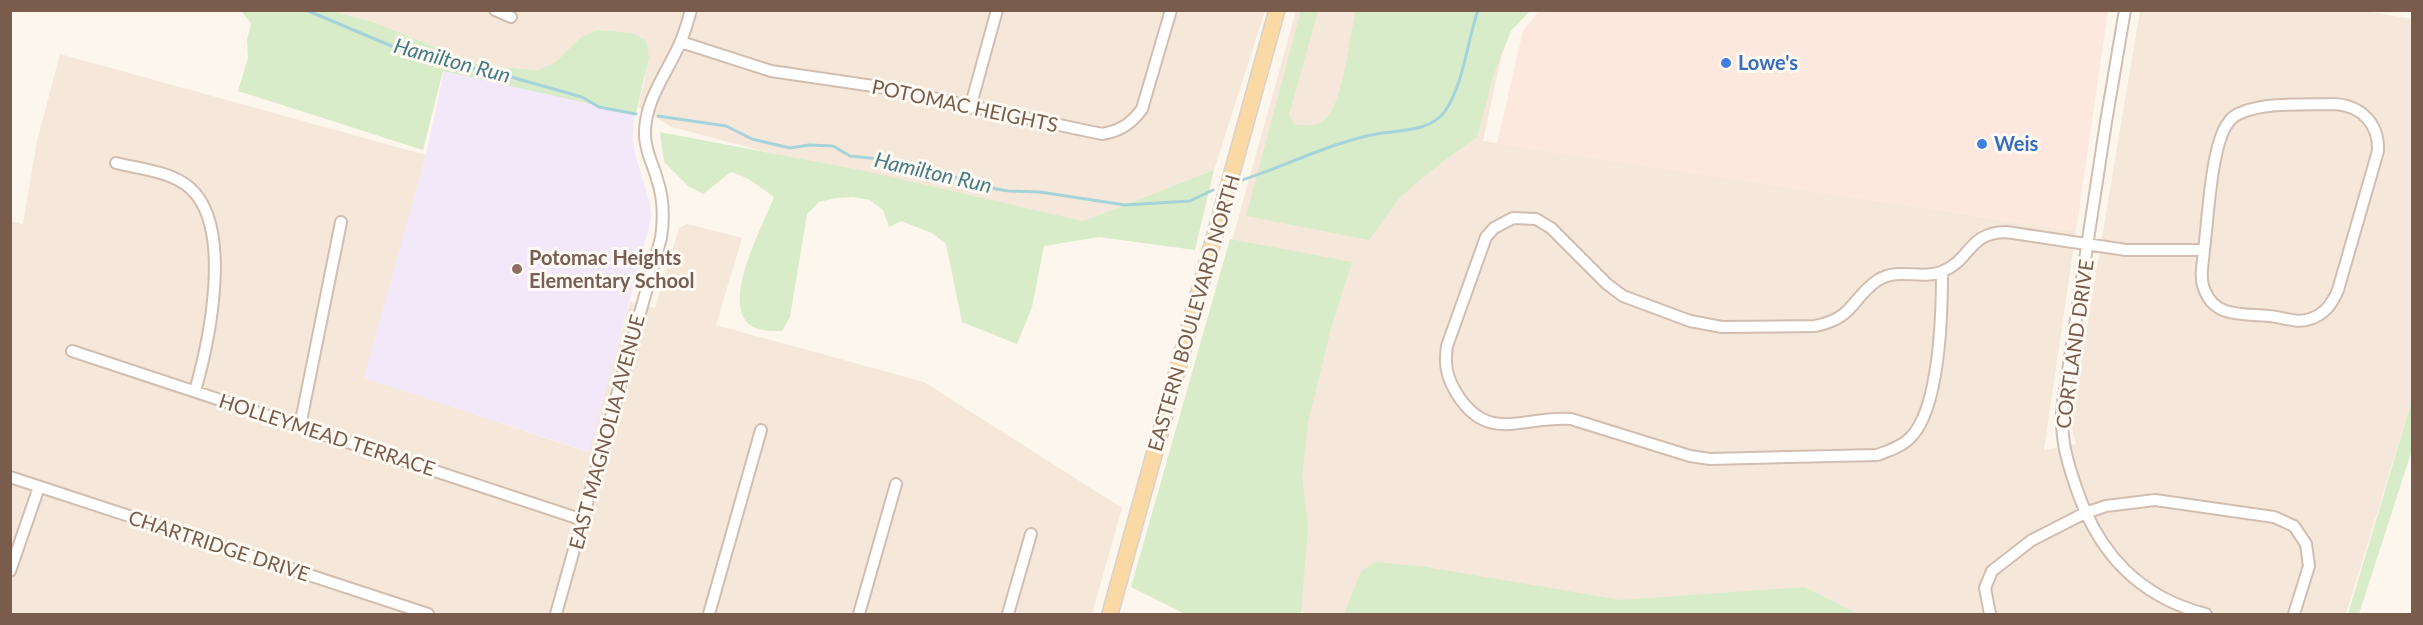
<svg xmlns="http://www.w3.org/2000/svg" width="2423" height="625" viewBox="0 0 2423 625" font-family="Lato,sans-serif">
<rect width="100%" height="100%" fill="#fdf6ec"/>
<path fill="#f5e8da" d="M2360 10 2412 19V400L2346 614H1858L1805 587 1785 614H1310L1141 567 1296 11H1511L1483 141 2076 231 2044 450 2076 444 2072 428 2073 409 2140 11Z
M332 11H1265L1214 170 1083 221 819 166 672 127 638 107 646 75 581 37 556 63 538 70 479 65 373 22Z
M60 54 426 155 365 378 588 452 630 302 655 308 679 228 687 224 742 238 716 325 924 382 1122 508 1092 614H11L10 221 23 224 37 141Z"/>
<path fill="#fde8e0" d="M1540 10 2108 11 2076 231 1497 144 1523 31Z"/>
<path fill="#f3e8fa" d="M446 62 582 97 599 107 636 114 633 122V139L636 158 650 203 651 220 589 452 364 378 426 155Z"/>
<path fill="#d8ecc9" d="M1301 10 1318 11 1289 115 1294 124C1305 126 1316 127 1325 119 1344 103 1349 35 1356 11H1530L1511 31 1494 74 1477 137 1441 163 1400 197 1369 240 1246 216Z
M241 11H332L373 22 479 65 538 70 556 62 581 37 597 30 631 33 646 40 649 57 636 114 443 71 423 150 238 91 248 58 247 40 251 23Z
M660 132 865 171 1083 221 1214 170 1195 250 1099 237 1044 246 1032 307 1017 344 962 322 946 244 932 233 901 221 889 227 883 210 870 200 853 197 836 198 819 202 807 214 790 317 782 331C771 331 759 331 750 325 720 302 764 224 774 197L747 178 731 172 703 194 688 186 664 162Z
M1230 239 1352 262 1331 328 1308 423 1302 476 1308 528 1301 614H1185L1131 587Z
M2412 400V450L2359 614H2348Z
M1376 562 1426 567 1621 600 1805 587 1858 614H1344L1361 571Z"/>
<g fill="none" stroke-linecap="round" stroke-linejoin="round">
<path stroke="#a5d3da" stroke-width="3" d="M306 10 408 53 511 77 582 97 599 107 636 114
M658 116 726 126 752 139 790 148 809 145 833 146 850 156 889 160 904 166 939 172 948 177 970 179 996 189 1009 191 1040 192 1125 205 1190 201 1213 190
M1242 180C1289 165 1333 141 1382 133 1403 130 1431 131 1445 111 1464 84 1467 41 1478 10"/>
<defs>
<path id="street" d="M495 10 511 17
M2125 10 2106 122 2062 410C2061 441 2067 461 2077 490 2099 554 2139 597 2206 614
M681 42 771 71 880 87 1102 134C1120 131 1131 124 1142 109L1171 10
M970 108 997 10
M116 163C140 169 171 171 190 188 234 227 209 342 195 391
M1942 272C1942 312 1940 409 1910 438 1901 447 1888 451 1877 455L1710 459 1690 456 1571 419C1524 415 1489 445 1457 394 1447 378 1444 365 1447 346L1486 237 1494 228 1513 218 1536 219 1551 228 1607 284 1623 296 1690 321 1722 327 1815 326C1855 318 1851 298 1878 280 1898 267 1920 280 1941 272 1972 260 1967 233 2006 232L2126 250H2204C2203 263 2199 279 2205 291 2216 319 2246 313 2269 316 2283 317 2297 324 2310 319 2325 314 2332 304 2338 290L2378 151C2379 124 2362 106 2335 104 2308 105 2267 102 2243 112 2237 114 2231 118 2228 123 2211 145 2208 220 2204 250
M72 351 583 520
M300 426 341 222
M10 477 428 614
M10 571 39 487
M556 614 661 238C664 218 664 199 657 179 653 164 645 151 645 135 644 100 668 72 681 41 685 31 688 21 691 10
M709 614 761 430
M859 614 896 484
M1008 614 1031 534
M1990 614 1985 588 1992 571 2032 540 2085 513 2106 506 2155 500 2274 517 2294 526 2306 544 2309 566 2294 614"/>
<path id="primary" d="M1110 614 1277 10"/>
</defs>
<use href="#street" stroke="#d1beb0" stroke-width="14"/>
<use href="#primary" stroke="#dad1cd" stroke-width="18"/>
<use href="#street" stroke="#fff" stroke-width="10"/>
<use href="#primary" stroke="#fbd9a5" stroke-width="15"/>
</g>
<g fill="#3f7fe0" stroke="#fffaf3" stroke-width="2">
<circle cx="1726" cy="63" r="6"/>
<circle cx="1982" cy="144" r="6"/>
</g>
<circle fill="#8d6e63" stroke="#fffaf3" stroke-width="2" cx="517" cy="269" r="6"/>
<g text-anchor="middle" stroke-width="6" stroke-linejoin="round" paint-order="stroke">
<g font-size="20" font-weight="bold" fill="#366cbe" stroke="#fffaf3" text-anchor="start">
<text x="1738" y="70">Lowe's</text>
<text x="1994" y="151">Weis</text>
</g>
<g font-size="20" fill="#7a5c4d" stroke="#fffaf3">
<text transform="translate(965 106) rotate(12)" y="7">POTOMAC HEIGHTS</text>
<text transform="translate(1194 313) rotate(-74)" y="7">EASTERN BOULEVARD NORTH</text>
<text transform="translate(2075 344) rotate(-82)" y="7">CORTLAND DRIVE</text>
<text transform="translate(607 432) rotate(-75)" y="7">EAST MAGNOLIA AVENUE</text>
<text transform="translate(327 435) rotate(18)" y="7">HOLLEYMEAD TERRACE</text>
<text transform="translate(219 546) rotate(18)" y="7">CHARTRIDGE DRIVE</text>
</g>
<g font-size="20" font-weight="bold" fill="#785e54" stroke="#fffaf3" text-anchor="start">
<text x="529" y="265">Potomac Heights<tspan x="529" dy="23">Elementary School</tspan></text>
</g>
<g font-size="21" font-style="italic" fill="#437c86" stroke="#fffaf3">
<text transform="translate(452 61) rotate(15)" y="7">Hamilton Run</text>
<text transform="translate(933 173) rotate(13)" y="7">Hamilton Run</text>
</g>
</g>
<rect width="2423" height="625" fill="none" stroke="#7a5c4d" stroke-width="24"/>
</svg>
